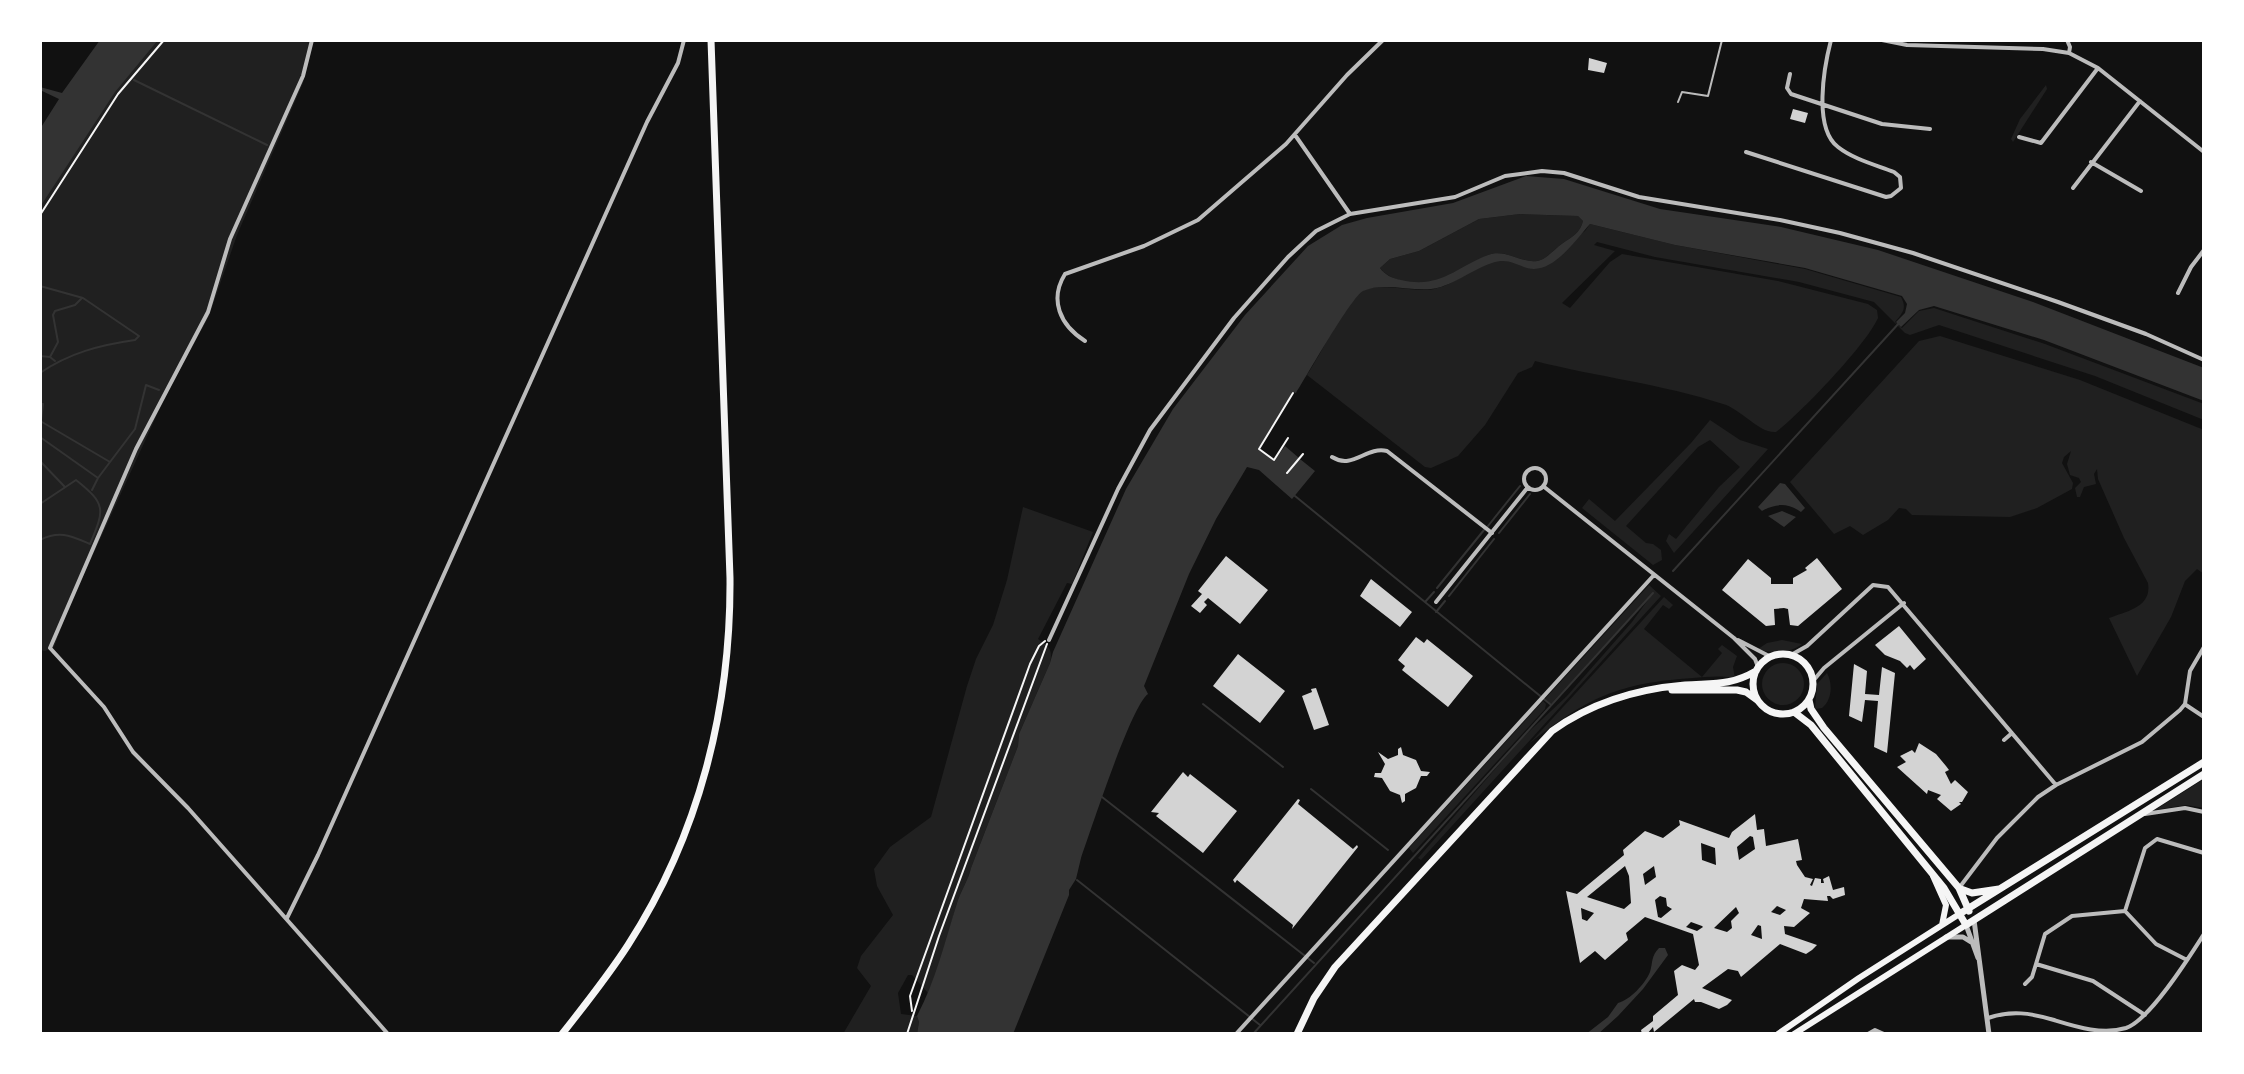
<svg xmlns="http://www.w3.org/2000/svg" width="2244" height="1074" viewBox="0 0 2244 1074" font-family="Signika,sans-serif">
<rect width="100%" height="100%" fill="#111"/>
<path fill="#202020" d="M145 40H314L303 83 237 235 209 316 166 395 69 607 54 647 45 651 40 650V194Z
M2046 85 2047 89 2013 142 2011 139 2020 119Z
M1520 214 1578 216 1583 221C1580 233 1572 237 1563 243 1556 248 1550 255 1543 259 1526 268 1507 247 1488 255 1472 262 1456 276 1438 281 1421 286 1391 283 1380 268L1390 259 1419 251 1479 219Z
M1590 224 1675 245 1805 269 1901 297C1907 308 1903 313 1895 322L1902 328 1919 311 1934 308 2045 344 2204 404V420L2095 376 1939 325 1910 335 1905 333 1874 302 1799 282 1655 257 1597 242 1594 245 1615 251 1562 303 1570 308 1610 262 1622 254 1778 281 1868 304 1877 310 1878 318C1866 345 1800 414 1776 432 1760 434 1741 409 1723 404 1662 384 1598 377 1535 361L1532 367 1518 373 1485 425 1458 456 1431 468 1425 467 1307 375C1318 359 1348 300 1360 292 1377 281 1414 293 1434 289 1458 284 1477 262 1503 260 1514 259 1521 266 1532 269L1585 231Z
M1940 336 2080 380 2204 430V574L2197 569 2185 581 2171 617 2137 676 2109 618C2127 611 2152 607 2148 583L2124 538 2098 479 2097 469 2094 474 2096 484 2084 487 2080 497H2077L2075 488 2081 482 2079 478 2070 475 2067 464 2071 451 2064 457 2062 463 2073 483 2072 489 2037 508 2010 517 1912 515 1906 509 1899 508 1888 520 1863 535 1850 526 1834 534 1790 482 1919 341Z
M1710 420 1740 440 1768 449 1674 553 1666 541 1669 534 1676 539 1719 487 1740 467 1710 440 1698 447 1626 526 1646 543 1653 544 1661 550 1662 560 1653 565 1582 508 1589 499 1615 521 1691 443Z
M1023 507 1093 532 1072 584 1067 583 1038 639C1049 647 1053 648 1050 663L1019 734 1018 746 971 868C968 881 961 890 957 903 948 933 942 964 928 993L912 975H908L898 993 901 1014 917 1016 919 1022 917 1034H843L871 986 857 968 861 956 893 915 877 886 874 869 890 847 931 817 967 686 976 659 993 625 1007 580Z
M1649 585 1661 596 1421 860 1418 858 1522 738 1567 696 1632 622 1653 593 1551 704 1545 699Z
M1664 597 1673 605 1669 609 1663 605 1644 629 1702 677 1722 653 1718 649 1722 645 1737 656 1733 667 1735 679C1725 675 1706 677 1693 678 1619 683 1588 697 1530 743Z
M1782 640 1802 644C1792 653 1770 654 1758 649L1767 643Z
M1762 684a21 21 0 1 1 42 0a21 21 0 1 1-42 0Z
M1827 673C1833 684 1832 700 1822 708L1815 709 1817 684Z
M1543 701 1546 704 1545 709 1413 853 1409 848Z
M2204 779V808L2186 805 2155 810Z"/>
<path fill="#333" fill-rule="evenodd" d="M100 40H158L115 92 40 207V129L59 99 40 90V87L62 93Z
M1526 176 1564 179 1660 209 1781 227 1878 250 2033 302 2204 368V401L2044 340 1934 306 1919 310 1901 327 1896 322 1905 313 1907 304 1902 296 1805 268 1675 245 1590 224C1576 239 1553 275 1527 268 1514 264 1507 258 1492 263 1473 269 1449 288 1431 289 1410 291 1382 282 1363 291 1352 296 1306 377 1296 393L1293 392 1258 449 1274 461 1285 446 1299 458 1286 472 1287 474 1300 459 1315 471 1292 499 1259 470 1247 467 1216 519 1189 574 1144 686 1148 694C1131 706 1091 830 1081 858L1076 879 1069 890V895L1013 1034H917L919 1022 917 1016C936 980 945 941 957 903 961 890 968 881 971 868L1018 746 1019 734 1050 663 1053 652 1126 489 1173 409 1245 315 1308 246 1342 225 1367 218 1453 203ZM1520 214 1578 216 1583 221C1580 233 1572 237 1563 243 1556 248 1550 255 1543 259 1526 268 1507 247 1488 255 1455 268 1440 289 1401 280 1392 278 1385 275 1380 268L1390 259 1419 251 1479 219Z
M1780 483 1785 484 1805 508 1801 512C1788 503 1776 503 1762 511L1758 507Z
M1782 511 1796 517 1784 527 1768 516Z
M1659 948H1665L1668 955 1643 989 1618 1016 1598 1034H1586L1608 1017 1618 1003C1630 1000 1645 984 1650 972 1653 962 1651 956 1659 948Z"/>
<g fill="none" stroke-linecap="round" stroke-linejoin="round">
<path stroke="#333" stroke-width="2" d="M134 80 267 145
M40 286 83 298 139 336 135 340C100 345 69 353 40 373
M40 356 50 357 55 361
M50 357 58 342 53 315 55 311 75 305 81 299
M40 404H43L40 428
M42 422 110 462 98 478
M40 437 98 478 92 490
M40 461 64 486
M110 462 135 429 146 385 159 390
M1295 496 1550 704
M40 504 76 480C106 504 105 509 90 544 71 536 60 530 40 540
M1488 526 1520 486
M1499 533 1530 494
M1673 571 1900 322
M1437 588 1484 530
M1449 596 1494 539
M1425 602 1434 592
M1436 612 1445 601
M1203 704 1283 767
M1311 789 1388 850
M1102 797 1314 963
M1077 880 1260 1025
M1253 1034 1653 593"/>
</g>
<path fill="#d3d3d3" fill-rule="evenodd" d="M1589 58 1607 63 1604 73 1588 70Z
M1793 109 1808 113 1805 123 1790 119Z
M1226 556 1268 590 1240 624 1208 598 1204 602 1207 605 1200 613 1191 606 1202 594 1198 591Z
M1817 558 1842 589 1798 626 1790 625 1788 609 1784 608 1774 609 1775 625 1766 626 1722 590 1748 559 1771 578V584H1793V578L1807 570 1805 568Z
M1371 579 1412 612 1400 627 1360 596Z
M1899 626 1926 659 1914 670 1910 665 1907 668 1900 661 1885 655 1875 645Z
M1416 637 1424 643 1427 639 1473 676 1448 707 1402 670 1405 666 1398 660Z
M1238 654 1285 691 1260 723 1213 686Z
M1854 664 1867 671 1865 694 1879 695 1882 667 1895 673 1887 753 1874 747 1878 701 1865 700 1862 722 1849 716Z
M1316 688 1329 725 1314 730 1302 696 1312 692 1311 689Z
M1919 743 1936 754 1946 766 1949 770 1945 772 1951 784 1955 780 1968 792 1962 802H1959L1961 804 1951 811 1937 799 1941 795 1928 790 1927 794 1897 767 1906 762 1900 756 1912 750 1915 753Z
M1401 747 1403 755 1416 760 1421 771 1430 772 1427 776H1421L1416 788 1405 794V801L1402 803 1400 795 1390 791 1382 778 1374 777 1375 773H1381L1385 764 1378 752 1388 759 1398 755V749Z
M1183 772 1188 777 1190 774 1237 811 1203 853 1156 816 1159 813 1151 812Z
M1298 799 1300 800 1298 804 1353 849 1357 845 1358 847 1292 929 1293 925 1237 880 1235 883 1233 880Z
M1755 814 1757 830 1764 829 1766 846 1798 839 1802 860 1796 861 1797 865 1805 877 1813 879 1810 885 1812 886 1815 878 1821 879V883H1824L1823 879 1829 876 1833 890 1844 887 1845 895 1833 899 1830 896H1827L1828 901 1804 899 1801 908 1810 913 1794 927 1784 926 1785 934 1817 945 1812 950 1806 954 1780 944 1741 977 1738 971 1728 969 1702 988 1732 1000 1727 1005 1719 1009 1701 1002H1695L1694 999 1654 1032 1653 1027 1647 1034H1642L1641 1030 1653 1021V1016L1678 995 1674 971 1682 965 1695 970 1699 965 1693 934 1645 917 1626 933 1628 940 1605 960 1595 951 1580 963 1566 891 1577 894 1624 855 1623 850 1645 831 1663 838 1680 825 1679 820 1729 838 1732 832ZM1750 836 1753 837 1755 849 1739 860 1737 847ZM1701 843 1715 848 1716 865 1702 860ZM1625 866 1629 876 1631 903 1624 909 1587 897ZM1654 866 1656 877 1645 885 1643 874ZM1660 896 1666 898 1667 906 1672 909 1661 918 1658 917 1655 900ZM1777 906 1786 910 1780 915 1771 912ZM1736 907 1739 913 1731 921 1732 928 1727 932 1714 928ZM1581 908 1594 913 1587 921 1582 919ZM1691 922 1702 926 1703 927 1697 931 1686 927ZM1758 925 1761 926 1762 939 1751 935Z"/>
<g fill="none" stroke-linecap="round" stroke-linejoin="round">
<path stroke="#f5f5f5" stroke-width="2" d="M40 215 118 94 164 40
M1288 438 1274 460 1259 449 1293 393
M1287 473 1303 454
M912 1011 910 996 1030 664 1039 646 1045 641
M907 1034 939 936 1047 644"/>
<path stroke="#bcbcbc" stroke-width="2" d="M1678 102 1682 92 1708 96 1722 40"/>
<path stroke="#bcbcbc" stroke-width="4" d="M312 40 303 76 230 239 208 312 136 449 50 648 104 707 133 752 188 808 388 1034
M1882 40 1907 45 2043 49 2069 53 2098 68 2204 152
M2067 40 2070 47 2069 53
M1790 74 1787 88 1791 94 1882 124 1930 129
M1295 135 1350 214
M2019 137 2041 143 2098 68
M1746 152 1886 197 1891 196 1901 188 1900 177 1894 172C1876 165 1853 159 1838 147 1813 128 1824 67 1831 40
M2091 162 2141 191
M2073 188 2140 101
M2178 293 2191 267 2204 250
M1085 341C1060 325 1049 300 1065 274L1144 246 1198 220 1286 144 1347 75 1383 40
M1332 457C1353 470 1366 446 1387 451L1492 533
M1524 479a11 11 0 1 1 22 0a11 11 0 1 1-22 0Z
M1543 486 1734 638 1755 659 1758 667
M1436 602 1528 487
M1049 640 1118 489 1150 430 1234 318 1288 257 1316 231 1350 214 1455 197 1505 176 1542 171 1564 173 1639 197 1780 220 1840 233 1913 253 2058 302 2146 334 2204 360
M1738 640 1771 657
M1791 655 1807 646 1873 585 1888 587 2056 785
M1813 681 1824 668 1904 603
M2186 705 2204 717
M2004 740 2012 733
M2145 814 2185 808 2204 812
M1959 888 1997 838 2038 797 2056 785 2142 742 2180 710 2185 704 2190 671 2204 647
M2125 911 2145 848 2157 839 2204 853
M287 918 318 855 647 122 678 63 684 40
M2025 984 2032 977 2036 964
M2145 1015 2093 981 2036 964 2045 934 2072 916 2125 911 2156 944 2187 960
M1988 1018C2011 1010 2031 1013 2054 1020 2077 1027 2102 1035 2126 1028 2150 1020 2190 956 2204 934
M1236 1034 1654 575
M1868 1034 1875 1030 1884 1034"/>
<path stroke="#bcbcbc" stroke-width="5" d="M1974 920 1989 1034
M1966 925 1978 958
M1946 937H1963L1971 942"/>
<path stroke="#f5f5f5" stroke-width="6" d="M1933 876 1946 905 1942 925
M1778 1034 1859 978 1961 913
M1794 1034 1966 925"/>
<path stroke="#f5f5f5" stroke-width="7" d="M1753 684a30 30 0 1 1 60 0a30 30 0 1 1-60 0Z
M1672 690H1737L1746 692 1757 700
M1809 700 1811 709 1824 728 1959 888 1969 911
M1794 712 1811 725 1944 888 1966 925 2204 774
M1961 889 1972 893 1999 889
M1961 913 2204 762
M562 1034C585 1005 608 976 628 945 699 835 731 708 730 578L711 40
M1297 1034 1314 998 1335 967 1552 731C1592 702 1636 689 1685 685 1714 683 1730 686 1756 671"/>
</g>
<rect width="2244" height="1074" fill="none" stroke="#ffffff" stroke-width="84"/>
</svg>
